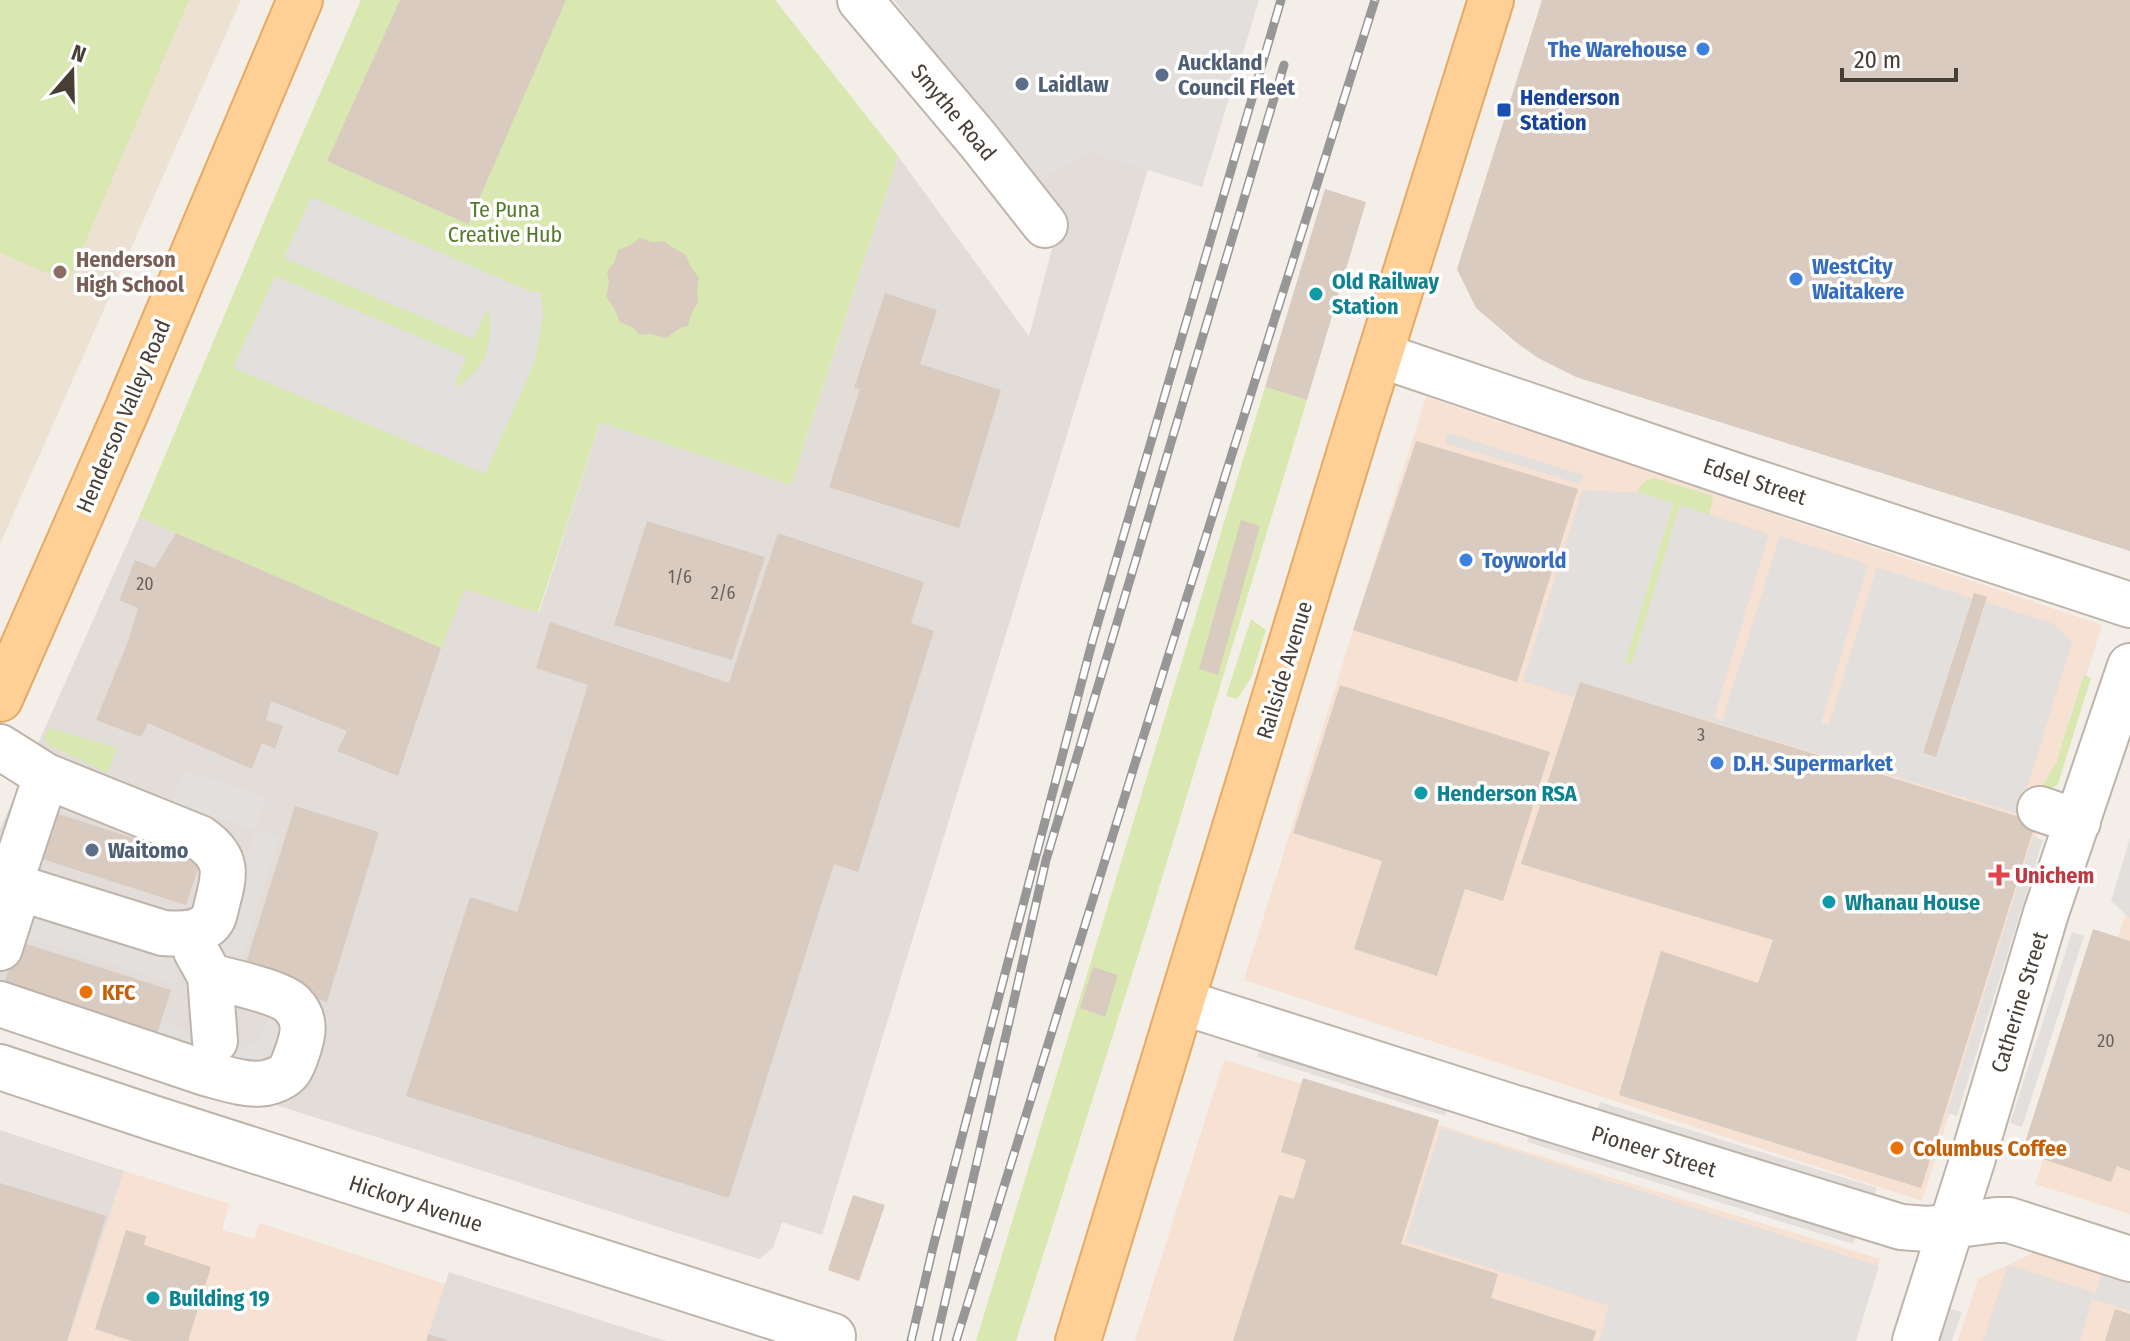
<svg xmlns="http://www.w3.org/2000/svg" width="2130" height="1341" viewBox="0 0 2130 1341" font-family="'Fira Sans Condensed',sans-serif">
<rect width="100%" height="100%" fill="#f4eee8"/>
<path fill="#f6e1d3" d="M1426 397 2102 625 1922 1201 1244 980Z
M2130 901V1214L2035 1184Z
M1224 1060 1880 1259 1854 1341H1135Z
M124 1171 229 1204 222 1230 254 1239 260 1223 445 1284 426 1341H68Z
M2050 1245 2130 1272V1341H1958L1978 1279Z"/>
<path fill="#e3ddd9" d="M1088 151 1148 170 822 1235 782 1222 773 1248 759 1259 0 1017V829L139 517 176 533 465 588 539 613 600 422 791 485 898 156 1029 336 1057 230 1035 183Z
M0 1130 124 1171 68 1341H0Z
M449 1272 666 1341H426Z"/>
<path fill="#ede1d1" d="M0 0H241L0 544Z"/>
<path fill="#d8e8b0" d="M0 0H189L68 282 0 253Z
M361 0H775L898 156 791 485 600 422 538 613 465 589 441 648 139 517 269 210Z
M1265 387 1307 400 1148 924 1016 1341H976Z
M1654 478 1710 495 1713 499 1709 515 1680 506 1632 664 1624 663 1673 504 1638 492C1641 484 1645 480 1654 478Z
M1251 619 1266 630 1251 678 1237 699 1226 696Z
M2084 675 2091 678 2058 784 2051 789 2041 788 2056 763Z
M49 728 117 748 108 773 49 745 44 740Z"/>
<path fill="#e2dfdc" d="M894 0H1259L1202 187 1088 151 1035 183Z
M311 197 532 292H541L543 316 535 361 485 474 233 368 275 276 466 357 455 385 458 387 473 374 485 358 490 336V314L486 312 473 339 284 258Z
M1448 433 1583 475 1580 484 1445 443Z
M1582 491 1638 492 1673 503 1625 663 1632 664 1680 505 1769 534 1714 717 1722 721 1780 536 1868 564 1821 723 1829 724 1877 567 1972 598 1923 753 1936 757 1986 602 2054 624 2072 642 2019 814 1580 682 1574 697 1523 681Z
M184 770 266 797 255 830 279 837 240 967 216 959 255 830 172 803Z
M2033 837 2043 840 1957 1116 1947 1113Z
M2130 838V918L2111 901Z
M23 908 182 959 174 984 15 934Z
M2072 932 2084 936 2022 1127 2010 1123Z
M267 1017 298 1027 289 1049 244 1071 154 1043 161 1022 240 1049 260 1038Z
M1261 1047 1449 1105 1445 1116 1257 1057Z
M1600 1102 1877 1188 1873 1199 1596 1113Z
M1441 1128 1879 1266 1856 1341H1599L1609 1306 1405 1241Z
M1531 1131 1857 1233 1853 1244 1527 1142Z
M2008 1265 2094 1292 2080 1341H1983Z
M2101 1275 2130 1284V1311L2093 1299Z
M1949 1308 1962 1312 1952 1341H1938Z"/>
<path fill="#d9cbc0" d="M400 0H566L468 224 327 161Z
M1542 0H2130V551L1576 377 1538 358 1517 343 1476 308 1457 269Z
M1325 189 1366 202 1307 400 1265 387Z
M640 238 652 242 664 241 672 247 686 255 691 267 699 278 697 292 698 303 692 312 688 326 682 327 666 338 650 334 640 335 633 328 620 322 614 308 606 297 609 282 607 272 615 261 618 250 631 245Z
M885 293 937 310 920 364 1001 390 959 528 829 487 860 389 854 388Z
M1416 441 1578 489 1517 682 1353 630Z
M1241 520 1260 526 1218 675 1199 669Z
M647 521 765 557 732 660 614 625Z
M176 533 441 648 398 776 337 751 347 731 271 701 266 720 283 726 275 749 262 743 252 769 148 723 141 737 96 720 129 639 138 608 119 600 135 560 155 568Z
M778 533 924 582 911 623 934 631 858 872 834 864 729 1198 406 1096 470 897 517 912 588 685 536 668 550 622 729 683Z
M1974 593 1987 597 1936 757 1923 753Z
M1580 682 2036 822 1921 1188 1619 1095 1661 951 1758 983 1773 940 1521 864Z
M1340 685 1550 752 1503 901 1465 889 1437 976 1354 949 1382 861 1293 833Z
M31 805 201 860 186 905 17 851Z
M295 806 379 832 327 1002 242 976Z
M2093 929 2130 941V1171L2117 1166 2111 1182 2022 1152Z
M17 941 171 990 154 1043 1 994Z
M1093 967 1118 975 1105 1017 1080 1008Z
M1303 1078 1439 1120 1401 1244 1498 1274 1491 1298 1596 1331 1593 1341H1233L1279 1195 1294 1199 1306 1160 1281 1152Z
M0 1183 106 1216 67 1341H0Z
M853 1195 885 1205 859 1281 828 1270Z
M126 1230 146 1236 144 1245 211 1267 188 1341H132L95 1329Z
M2115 1309 2130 1314V1341H2105Z
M428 1334 447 1340V1341H426Z"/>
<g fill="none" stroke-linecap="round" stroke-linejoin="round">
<defs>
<path id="minor" d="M860 0 978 140 1045 225
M1380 355 1740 477 2130 605
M0 747 46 776 200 838C229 858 225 874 217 904 215 913 214 921 206 926 194 935 178 934 163 933L19 888 0 885
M2040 809 2078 822
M9 887 46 776
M0 948 19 888
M196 951 210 976 215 1041
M1182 1002 1509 1106 1901 1227 1928 1229 1996 1220H2009L2130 1259
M0 1004 205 1073C224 1078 246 1086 266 1083 273 1081 283 1078 288 1072 292 1068 294 1061 296 1056 303 1037 308 1020 292 1004 280 992 228 981 210 976
M0 1067 156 1119 833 1336
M1915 1341 1972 1161 2046 913 2130 666"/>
<path id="major" d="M0 699 127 410 300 0
M1078 1341 1357 428 1491 0"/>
</defs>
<use href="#minor" stroke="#bfb4aa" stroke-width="48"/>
<use href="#major" stroke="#e5aa65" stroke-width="48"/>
<use href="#minor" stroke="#fff" stroke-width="44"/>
<use href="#major" stroke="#ffd096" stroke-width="44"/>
<defs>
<path id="rail" d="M911 1341 933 1247 1093 639 1281 0
M936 1341 1046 860 1284 65
M956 1341 1168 657 1375 0"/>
</defs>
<use href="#rail" stroke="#979797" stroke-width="9"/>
<use href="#rail" stroke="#fff" stroke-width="6" stroke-dasharray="18" stroke-linecap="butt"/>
</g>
<g fill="#3f7fe0" stroke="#fff" stroke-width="3">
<circle cx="1703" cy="49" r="8"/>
<circle cx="1796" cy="279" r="8"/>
<circle cx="1466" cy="560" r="8"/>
<circle cx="1717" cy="763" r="8"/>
</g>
<g fill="#5c6f8a" stroke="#fff" stroke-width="3">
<circle cx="1162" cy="75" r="8"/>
<circle cx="1022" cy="84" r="8"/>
<circle cx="92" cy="850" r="8"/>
</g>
<rect fill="#1a4fb4" stroke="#fff" stroke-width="3" x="1496" y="102" width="16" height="16" rx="4"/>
<circle fill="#8d6e63" stroke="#fff" stroke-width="3" cx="60" cy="272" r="8"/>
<g fill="#0f9aa8" stroke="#fff" stroke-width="3">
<circle cx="1316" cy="294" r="8"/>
<circle cx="1421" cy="793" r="8"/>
<circle cx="1829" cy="902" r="8"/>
<circle cx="153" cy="1298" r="8"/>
</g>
<path fill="#e0444e" stroke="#fff" stroke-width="3" d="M1995 863h8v8h8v8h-8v8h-8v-8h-8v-8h8z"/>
<g fill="#e8710a" stroke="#fff" stroke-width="3">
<circle cx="86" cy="992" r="8"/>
<circle cx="1897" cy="1148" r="8"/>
</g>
<g text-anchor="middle" stroke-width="7" stroke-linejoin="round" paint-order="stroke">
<g font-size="18" fill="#6c6158">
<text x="680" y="583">1/6</text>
<text x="145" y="590">20</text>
<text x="723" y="599">2/6</text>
<text x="1701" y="741">3</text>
<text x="2106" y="1047">20</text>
</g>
<g font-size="22" font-weight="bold" fill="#366cbe" stroke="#fff" text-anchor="start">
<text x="1687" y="57" text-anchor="end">The Warehouse</text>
<text x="1812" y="274">WestCity<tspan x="1812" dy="25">Waitakere</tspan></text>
<text x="1482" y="568">Toyworld</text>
<text x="1733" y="771">D.H. Supermarket</text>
</g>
<g font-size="22" font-weight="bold" fill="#4e5e75" stroke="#fff" text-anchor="start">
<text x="1178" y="70">Auckland<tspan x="1178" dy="25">Council Fleet</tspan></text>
<text x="1038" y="92">Laidlaw</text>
<text x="108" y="858">Waitomo</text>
</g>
<g font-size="22" font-weight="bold" fill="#164399" stroke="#fff" text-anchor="start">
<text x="1520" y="105">Henderson<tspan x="1520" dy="25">Station</tspan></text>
</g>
<g font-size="22" fill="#473e36" stroke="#fff">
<text transform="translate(954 112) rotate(50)" y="8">Smythe Road</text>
<text transform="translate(123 416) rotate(-67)" y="8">Henderson Valley Road</text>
<text transform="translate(1755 481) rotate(18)" y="8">Edsel Street</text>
<text transform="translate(1284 670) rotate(-73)" y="8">Railside Avenue</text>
<text transform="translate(2019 1002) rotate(-73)" y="8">Catherine Street</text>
<text transform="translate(1654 1151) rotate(17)" y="8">Pioneer Street</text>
<text transform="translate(416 1203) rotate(18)" y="8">Hickory Avenue</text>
</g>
<g font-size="22" fill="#547a29" stroke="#fff">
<text x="505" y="217">Te Puna<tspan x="505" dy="25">Creative Hub</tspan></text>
</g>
<g font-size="22" font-weight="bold" fill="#785e54" stroke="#fff" text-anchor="start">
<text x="76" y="267">Henderson<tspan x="76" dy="25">High School</tspan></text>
</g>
<g font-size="22" font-weight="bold" fill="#0d838f" stroke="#fff" text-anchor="start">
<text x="1332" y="289">Old Railway<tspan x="1332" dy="25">Station</tspan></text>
<text x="1437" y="801">Henderson RSA</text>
<text x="1845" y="910">Whanau House</text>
<text x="169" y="1306">Building 19</text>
</g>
<g font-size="22" font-weight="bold" fill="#be3a42" stroke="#fff" text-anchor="start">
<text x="2015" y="883">Unichem</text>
</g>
<g font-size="22" font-weight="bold" fill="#c56008" stroke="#fff" text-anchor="start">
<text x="102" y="1000">KFC</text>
<text x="1913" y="1156">Columbus Coffee</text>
</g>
</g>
<g transform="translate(72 72) rotate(20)" stroke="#ffffff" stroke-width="6" paint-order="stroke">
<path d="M0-6L14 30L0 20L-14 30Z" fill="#473e36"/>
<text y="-12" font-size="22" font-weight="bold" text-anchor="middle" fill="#473e36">N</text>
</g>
<path d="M1842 68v12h114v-12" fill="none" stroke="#473e36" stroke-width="4"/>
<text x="1854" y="68" font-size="24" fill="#473e36" stroke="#ffffff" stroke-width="6" paint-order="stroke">20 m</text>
</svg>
